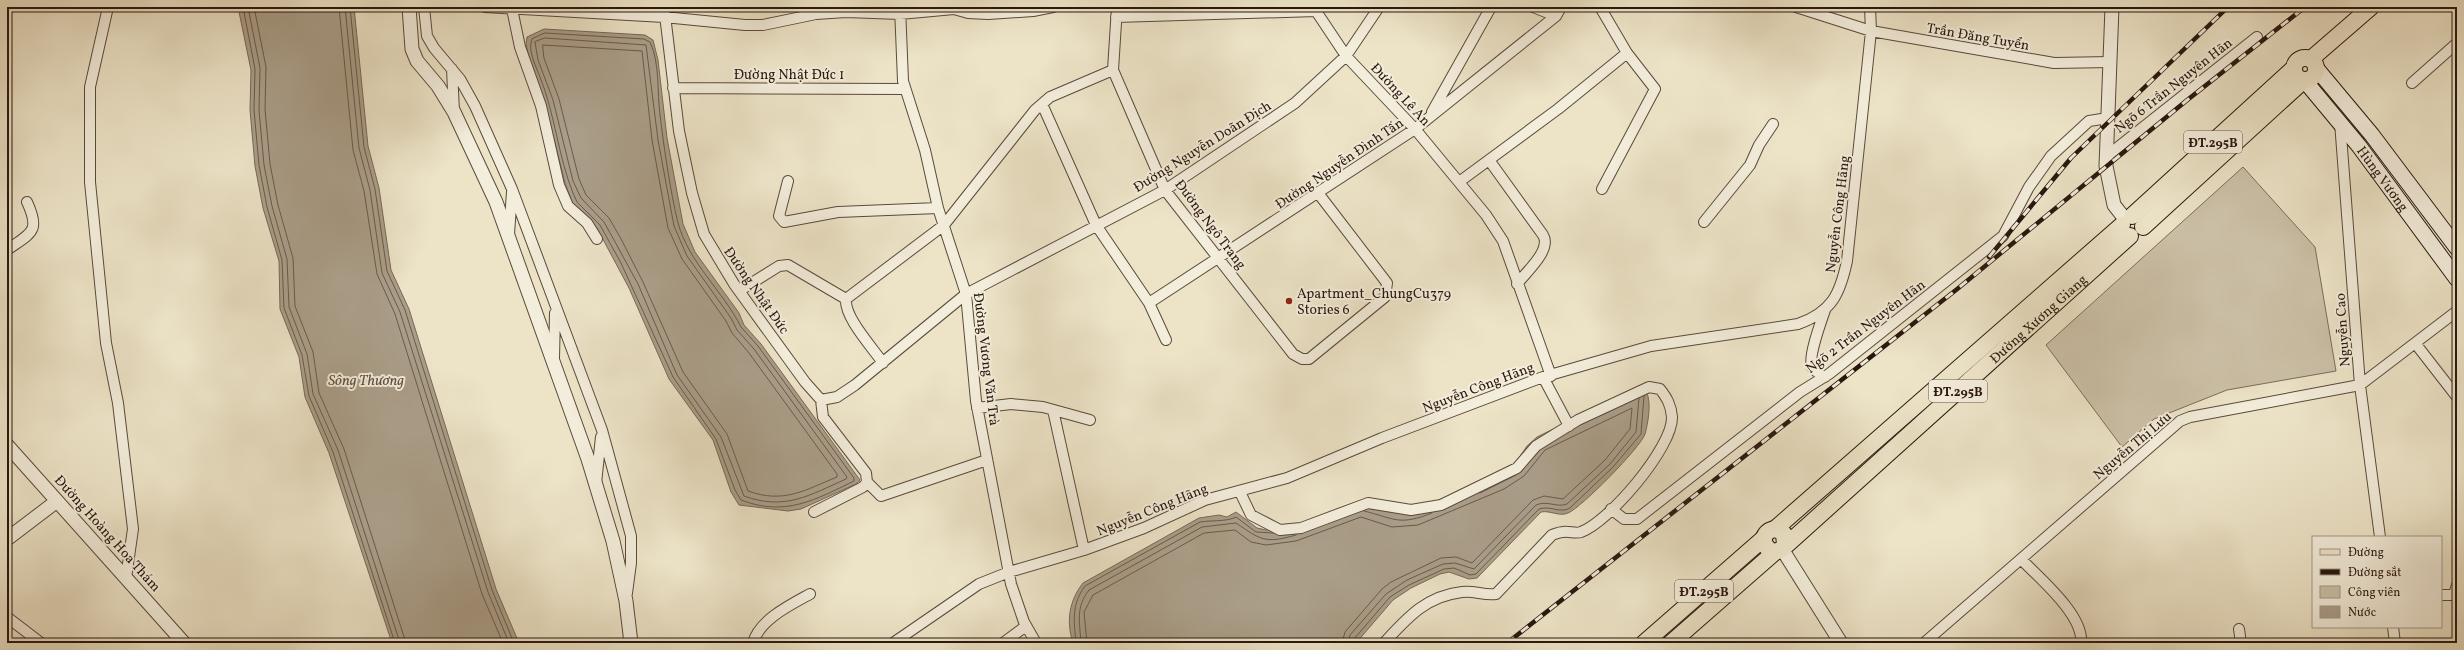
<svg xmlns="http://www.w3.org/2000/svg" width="2464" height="650" viewBox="0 0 2464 650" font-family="Vollkorn,serif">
<rect width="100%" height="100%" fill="#ede4c8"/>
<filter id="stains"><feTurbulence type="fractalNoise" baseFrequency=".005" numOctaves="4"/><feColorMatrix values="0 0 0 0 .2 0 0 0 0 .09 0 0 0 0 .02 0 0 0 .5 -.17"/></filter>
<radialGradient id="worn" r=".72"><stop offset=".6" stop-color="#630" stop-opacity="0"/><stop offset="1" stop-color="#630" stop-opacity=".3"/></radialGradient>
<path fill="#ccc1a8" stroke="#7a6c5b" d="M2243 167 2315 247 2336 371 2227 390 2154 419 2122 447 2046 345Z"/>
<path fill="#aa9e89" stroke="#766858" d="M238 7H354L368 146 379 188 391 270 409 309 496 589 519 643H392L329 453 305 397 299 357 280 309 279 261 263 208 255 166 250 110 251 70Z
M544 29 645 35 653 40 658 60 667 138 683 224 695 252 739 313 744 325 761 344 860 480 856 484 801 509 788 511 739 505 731 492 713 440 669 379 629 288 606 245 597 228 573 204 565 183 545 103 530 63 526 44 527 37Z
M1635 389 1646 392C1652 400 1648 424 1645 434 1641 447 1581 508 1568 513 1559 517 1550 510 1541 512L1477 578 1469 579 1449 572 1440 574 1411 588 1393 600 1356 643H1073C1066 621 1069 601 1083 583L1199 518 1219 515 1227 517 1236 512 1257 528 1266 530 1292 527 1354 503 1413 511 1496 476 1514 465 1527 446 1537 437Z"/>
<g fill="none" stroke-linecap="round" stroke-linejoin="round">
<path stroke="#695a4c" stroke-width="1" d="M243 7 255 69 254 110 259 165 267 207 282 260 284 308 302 355 309 396 333 452 395 643
M248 7 260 68 259 110 264 165 272 206 287 259 289 307 307 354 313 394 338 450 400 643
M254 7 266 67 265 109 270 164 278 205 293 258 295 306 313 352 319 393 344 449 406 643
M339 7 353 150 364 191 377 274 395 314 482 594 503 643
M345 7 359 148 370 190 382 273 400 312 488 592 509 643
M350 7 364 147 375 189 387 271 405 310 492 590 514 643
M545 33 644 39 650 42C660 63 657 92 660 115 664 148 670 190 678 223 689 263 723 291 741 327L758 346 854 478V481C815 500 785 517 741 500L735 490 716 439 673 377 621 263 600 225 577 202 573 193C558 156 555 114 540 77 536 66 527 50 532 39Z
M545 38 646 45 658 140 674 226 687 256 731 318 737 330 754 349 847 477 846 479C810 495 785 511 744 496L721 437 677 375 638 284 614 240 604 222 581 198 573 181 553 100 538 60 535 42Z
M543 45 642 51 652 140 668 228 682 259 726 321 732 333 749 353 837 474V477C805 490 784 504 748 491L727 434 683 372 643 282 620 237 609 218 586 195 579 179 559 99 544 58Z
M1480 493 1516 475
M1364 511C1396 519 1399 526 1432 513
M1076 643C1074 621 1071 605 1085 586L1200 522C1212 520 1226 522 1236 517L1256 532 1273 533
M1081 643C1080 623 1075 608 1089 590L1202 527 1236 523C1261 540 1265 544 1296 535
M1087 643 1084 612 1093 595 1204 533 1235 530 1251 542 1266 545 1296 541 1361 517 1392 527 1418 525 1504 489 1524 476 1545 450 1632 408 1630 429 1605 460 1563 499 1544 496 1533 500 1472 563 1456 557 1441 558 1391 582 1382 589 1345 632 1342 643
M1348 643 1350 635 1386 594 1407 580 1443 564 1455 563 1474 569 1536 505C1547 500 1557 508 1567 504L1610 464 1636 432 1639 398
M1353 643 1354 639 1390 597 1409 585 1444 569 1454 568 1470 575 1476 574 1539 509C1550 505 1560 514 1570 508L1613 467 1641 434 1644 396"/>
<defs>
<path id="minor" d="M108 7 90 87V182L106 343 118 403 133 529 126 578
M424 7 427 36 434 48 460 79 475 106 512 189 602 430 631 536V563L627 593
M485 7 664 17 745 25H763L816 14 846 12 900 14 954 9 968 13 988 14 1033 11 1053 7
M664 7 679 131 692 193 704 234 734 284 805 382 821 400 837 397 855 385 966 294 1165 190 1295 103 1346 56 1379 7
M900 7 903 81 925 150 938 208 966 294 976 401 1011 584 1024 622 1036 643
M1117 7 1113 70 1165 190 1293 354 1302 359H1309L1385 297 1387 283 1318 193
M1533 7 1556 16
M1600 7 1627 53 1655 89 1602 189
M1796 7 1871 31 2054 63 2111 62
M512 9 520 47 541 106 559 185 568 206 587 223 597 239
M1116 17 1316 11 1346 56 1415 129 1486 215 1503 241 1551 376
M452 69 454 112
M2412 83 2457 43
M673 88 905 89
M1042 104 1096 225 1149 303 1166 340
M1432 112 1491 7
M2340 122 2360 385 2380 537
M2107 156 2257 37
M1489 160 1543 235C1552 250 1526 272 1517 284
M788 181 779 216 784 222 838 212 938 208
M1459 182 1558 109 1627 53
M1704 222 1750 165 1759 145 1773 124
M509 234 512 192
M7 250C31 233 41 232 27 202
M739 291 779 266 788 265 846 299
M1149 303 1415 129 1556 16 1561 7
M2415 343 2457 397
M554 359 555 313
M883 363C872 347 844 317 846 299L944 225 1035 110 1050 97 1113 70
M1543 377 1569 426
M1825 377C1820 374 1815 372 1812 367 1808 356 1821 322 1825 310
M977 408 1011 404 1043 407 1090 420
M1053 410 1084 550
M867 482 881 496 987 460
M596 483 601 437
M1240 492 1251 515 1280 530 1301 528 1368 503 1411 510 1441 505 1517 468 1536 446 1578 420 1649 387 1660 389C1667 398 1671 405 1672 417 1673 447 1609 522 1581 532 1576 534 1569 531 1563 532 1559 532 1555 534 1552 535L1496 594C1484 596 1474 590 1462 592 1426 596 1407 618 1384 643
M1611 509 1624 519H1637L1800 392 1829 374 2003 236 2029 187 2051 156 2089 121 2108 118
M814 512 863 487 867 482 866 473 823 417 821 400
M2021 559C2039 578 2084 615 2081 643
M2441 595H2454L2457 585
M7 617 41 643
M2393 627 2395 643
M2239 629 2241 643
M753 643C759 620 790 605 810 594
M893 643 979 584 1009 572 1084 550 1144 528 1205 500 1287 478 1382 438 1543 377 1651 346 1798 324C1832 312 1840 294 1847 261L1871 31 1870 7
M1003 643 1026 626
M1924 643 2180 421 2190 417 2360 385 2457 311"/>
<path id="tertiary" d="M409 7 412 49 417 61 438 86 454 112 496 202 588 459 613 541 626 601 631 643
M2112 7 2106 166 2114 205 2125 219
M7 445 184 643
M7 539 57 501
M1782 549 1841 643"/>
<g id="secondary">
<path d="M2316 68 2372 135 2457 248"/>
<path id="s1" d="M2305 81 2359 146 2457 279"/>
</g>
<g id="primary">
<circle cx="2305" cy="69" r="11"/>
<path d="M2311 59 2371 7"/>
<path d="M2132 216 2293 69"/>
<path d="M2143 227 2303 81"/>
<path d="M1775 529 2122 225"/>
<path id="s2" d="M1785 545 1784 534C1776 525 1764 530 1763 542L1769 550 1775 552 1782 549 2130 236"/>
<path d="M1644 643 1764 538"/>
<path d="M1671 643 1775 552"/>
</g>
</defs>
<use href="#minor" stroke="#594a3c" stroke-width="12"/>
<use href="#tertiary" stroke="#594a3c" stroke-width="15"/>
<use href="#secondary" stroke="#28170e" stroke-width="17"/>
<use href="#primary" stroke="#28170e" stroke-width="18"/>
<use href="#minor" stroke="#f3eddb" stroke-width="10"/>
<use href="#tertiary" stroke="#f3eddb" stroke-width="13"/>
<use href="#secondary" stroke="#f3eddb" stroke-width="15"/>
<use href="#primary" stroke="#ede4c8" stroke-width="16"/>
<defs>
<path id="rail" d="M1989 257 2071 158 2228 7
M1507 643 1956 290 2186 101 2305 7"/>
</defs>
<use href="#rail" stroke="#28170e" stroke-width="4.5"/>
<use href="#rail" stroke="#f3eddb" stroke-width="3" stroke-dasharray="9" stroke-linecap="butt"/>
</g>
<circle fill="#8f2418" stroke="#f3eddb" stroke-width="1.5" cx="1289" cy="301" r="4"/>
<g text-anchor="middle" stroke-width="4" stroke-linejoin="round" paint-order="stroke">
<g fill="#f3eddb" stroke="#65574c" stroke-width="1">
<rect x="2184" y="131" width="58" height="22" rx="3"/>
<rect x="1929" y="380" width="58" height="22" rx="3"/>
<rect x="1675" y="580" width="58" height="22" rx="3"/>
</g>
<g font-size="13" font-weight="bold" fill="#28170e">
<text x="2213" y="147">ĐT.295B</text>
<text x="1958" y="396">ĐT.295B</text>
<text x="1704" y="596">ĐT.295B</text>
</g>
<g font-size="14" fill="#28170e" stroke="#f3eddb">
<text transform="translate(1978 36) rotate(10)" y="5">Trần Đăng Tuyển</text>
<text x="789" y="79">Đường Nhật Đức 1</text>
<text transform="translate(2173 85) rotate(-38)" y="5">Ngõ 6 Trần Nguyên Hãn</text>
<text transform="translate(1401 94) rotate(47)" y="5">Đường Lê An</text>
<text transform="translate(1202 146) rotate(-32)" y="5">Đường Nguyễn Doãn Địch</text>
<text transform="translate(1339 163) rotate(-34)" y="5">Đường Nguyễn Đình Tấn</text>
<text dy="5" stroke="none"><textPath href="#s1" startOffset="125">Hùng Vương</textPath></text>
<text transform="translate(1837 214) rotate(-83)" y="5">Nguyễn Công Hãng</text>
<text transform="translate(1211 224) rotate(53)" y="5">Đường Ngô Trang</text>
<text transform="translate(757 290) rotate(55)" y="5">Đường Nhật Đức</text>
<text dy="5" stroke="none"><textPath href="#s2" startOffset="409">Đường Xương Giang</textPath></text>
<text transform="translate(1865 326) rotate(-37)" y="5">Ngõ 2 Trần Nguyên Hãn</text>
<text transform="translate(2342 330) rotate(-94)" y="5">Nguyễn Cao</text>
<text transform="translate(987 359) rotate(83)" y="5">Đường Vương Văn Trà</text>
<text transform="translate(1478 387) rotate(-21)" y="5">Nguyễn Công Hãng</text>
<text transform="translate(2132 445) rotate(-40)" y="5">Nguyễn Thị Lưu</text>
<text transform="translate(1152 509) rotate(-22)" y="5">Nguyễn Công Hãng</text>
<text transform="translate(108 533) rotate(48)" y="5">Đường Hoàng Hoa Thám</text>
</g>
<g font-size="14" fill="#28170e" stroke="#f3eddb" text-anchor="start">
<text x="1297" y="298">Apartment_ChungCu379<tspan x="1297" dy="16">Stories 6</tspan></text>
</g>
<g font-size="15" font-style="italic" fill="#5c4d3f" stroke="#f3eddb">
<text x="366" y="385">Sông Thương</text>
</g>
</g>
<rect width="2464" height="650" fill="none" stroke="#ede4c8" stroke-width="24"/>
<rect x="8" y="8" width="2448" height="634" fill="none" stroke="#28170e" stroke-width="2"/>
<rect x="12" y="12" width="2440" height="626" fill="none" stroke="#28170e"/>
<rect x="2312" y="536" width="130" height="92" fill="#f3eddb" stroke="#a29789"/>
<rect x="2320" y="549" width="20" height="6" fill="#ede4c8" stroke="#a29789"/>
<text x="2348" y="556" font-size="12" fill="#28170e">Đường</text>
<rect x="2320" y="569" width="20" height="6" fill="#28170e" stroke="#a29789"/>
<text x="2348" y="576" font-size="12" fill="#28170e">Đường sắt</text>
<rect x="2320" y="586" width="20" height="12" fill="#ccc1a8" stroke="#a29789"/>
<text x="2348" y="596" font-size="12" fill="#28170e">Công viên</text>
<rect x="2320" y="606" width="20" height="12" fill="#aa9e89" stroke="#a29789"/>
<text x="2348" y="616" font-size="12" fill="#28170e">Nước</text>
<rect width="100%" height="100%" filter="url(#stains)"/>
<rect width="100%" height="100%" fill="url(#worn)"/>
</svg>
